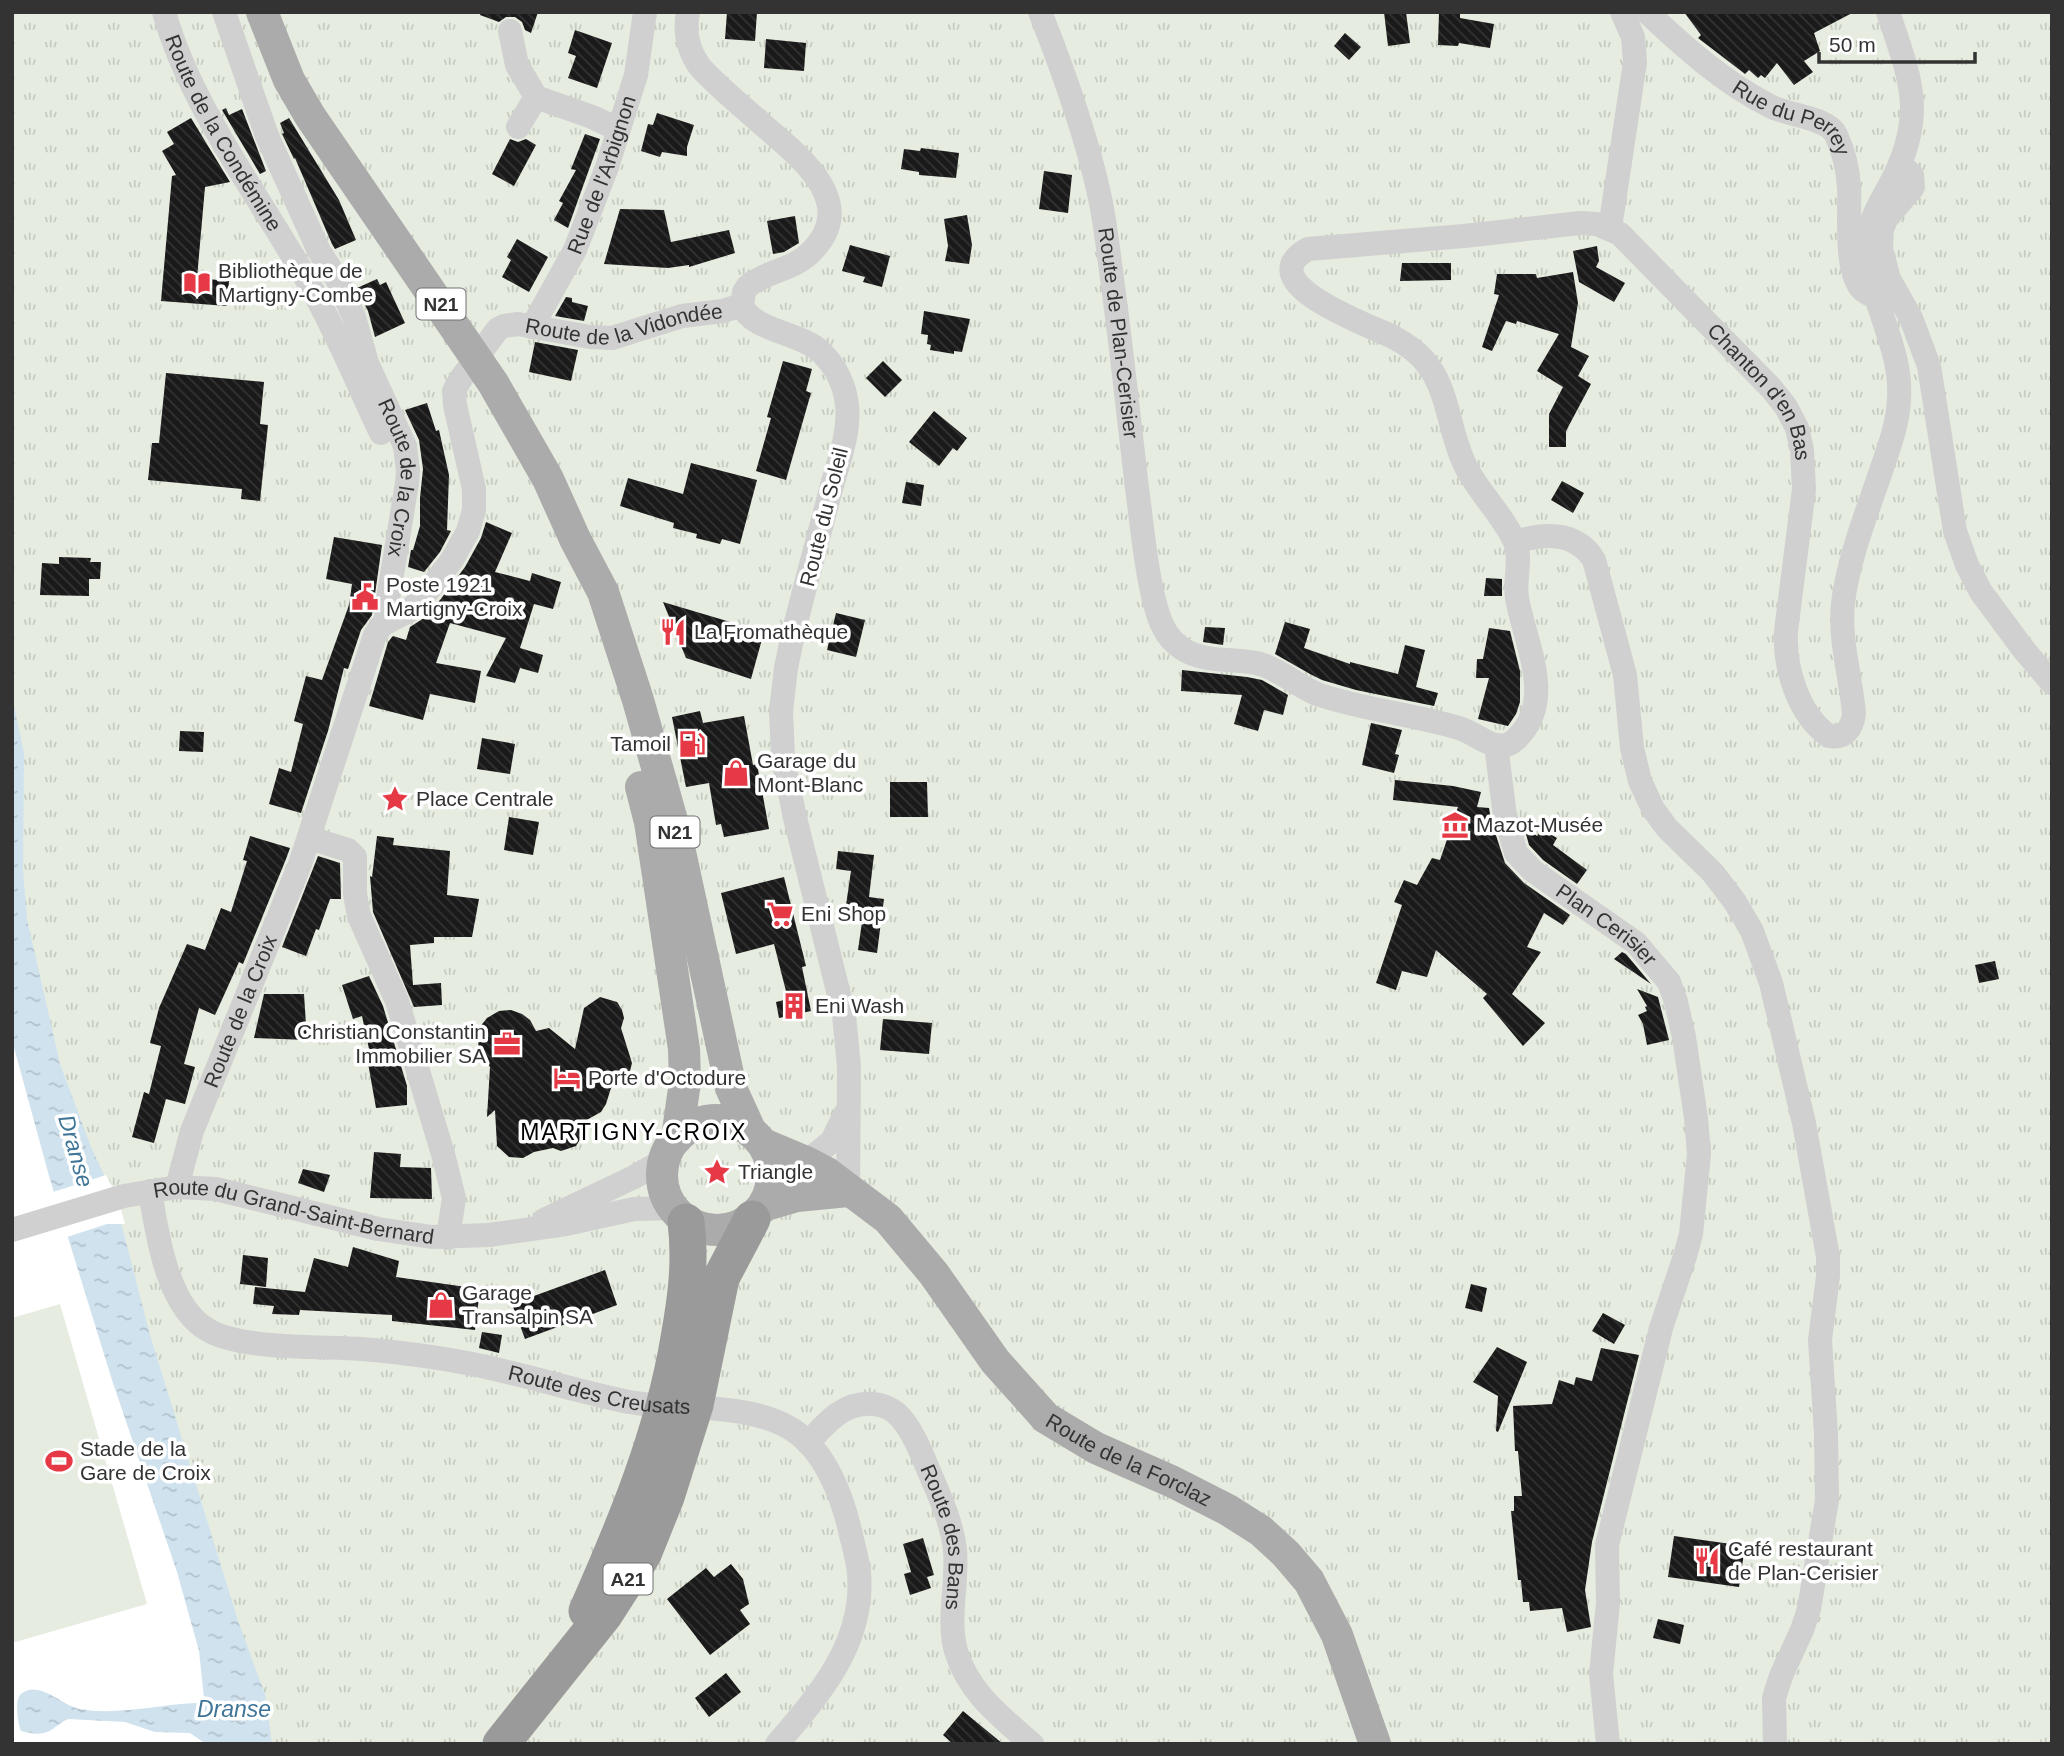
<svg xmlns="http://www.w3.org/2000/svg" width="2064" height="1756" viewBox="0 0 2064 1756" font-family="Helvetica,sans-serif">
<defs>
<pattern id="park-tufts" width="24" height="20" patternUnits="userSpaceOnUse" patternTransform="scale(1.75)"><rect width="24" height="20" fill="#e6ecdf"/><path d="M3 7l-1-3M5 7V3M7 7l1-3M15 17l-1-3M17 17v-4M19 17l1-3" fill="none" stroke="#c6cbc0"/></pattern>
<pattern id="water-ripples" width="26" height="14" patternUnits="userSpaceOnUse" patternTransform="scale(1.75)"><rect width="26" height="14" fill="#cfe2ee"/><path d="M2 4q2-2 4 0t4 0M15 11q2-2 4 0t4 0" fill="none" stroke="#b2c2cd"/></pattern>
<pattern id="building-back-hatch" width="6" height="6" patternUnits="userSpaceOnUse" patternTransform="scale(1.75)"><rect width="6" height="6" fill="#1a1a1a"/><path d="M-1 5l2 2M0 0l6 6M5-1l2 2" fill="none" stroke="#333"/></pattern>
</defs>
<rect width="100%" height="100%" fill="#fff"/>
<path fill="#e6ecdf" d="M60 1304 147 1604 12 1643V1318Z"/>
<path fill="url(#park-tufts)" d="M12 12H2052V1744H236L12 948Z"/>
<path fill="url(#water-ripples)" d="M12 697 24 753 23 870 27 919 60 1064 91 1147 115 1199 150 1335 238 1621 265 1694 272 1744H206L190 1733 155 1732 125 1722 69 1719C62 1721 60 1724 54 1728 44 1736 33 1734 21 1731 18 1724 14 1700 21 1694 39 1679 62 1706 80 1709 119 1716 159 1704 198 1703L204 1698 199 1651 177 1572 112 1380 49 1176 12 1040Z"/>
<path fill="#fff" d="M106 1175 118 1198 125 1224H107L64 1238 50 1193Z"/>
<path fill="url(#building-back-hatch)" d="M481 12H538L531 33 525 30 522 22 515 17H506L499 22 480 15Z
M727 12H757L755 41 725 39Z
M1384 12H1406L1410 43 1388 46Z
M1439 12 1460 13V18L1494 24 1490 48 1459 43 1458 46 1438 45Z
M1684 12H1854L1814 33 1820 51 1804 61 1813 72 1794 85 1777 63 1765 78 1761 75 1758 78 1749 70 1745 74 1698 38 1701 35Z
M575 30 612 43 597 88 568 78 576 56 568 53Z
M1345 33 1361 47 1349 60 1334 46Z
M766 39 806 43 804 71 764 68Z
M226 108 229 115 242 109 266 171 260 174 222 110Z
M657 113 694 125 687 147V156L662 152 660 157 641 151 648 124 653 125Z
M191 118 230 182 205 187 197 278 229 281 227 306 161 301 172 176 176 175 162 151 174 144 167 132Z
M289 118 339 200 356 240 335 249 332 244 295 158 294 159 282 134 284 133 280 123Z
M585 134 600 139 568 228 554 220 563 203 559 201 576 170 571 169Z
M510 139 518 142 526 139 536 145 514 186 492 174Z
M921 148 959 153 956 178 919 175V172L901 169 904 149 920 151Z
M1044 171 1072 175 1068 213 1039 209Z
M620 209 664 210 671 242 729 230 735 253 689 267V265L668 268 604 264Z
M967 215 972 245 969 264 945 261 948 246 944 219Z
M795 216 799 243 784 252 773 254 767 221Z
M517 239 548 257 529 292 502 277 511 260 507 257Z
M850 245 890 256 882 287 863 282 865 277 842 271Z
M1597 246 1599 261 1596 267 1625 283 1614 302 1579 282 1573 251Z
M1402 263H1451V280L1400 281Z
M1573 272 1578 303 1571 347 1589 356 1578 376 1591 384 1566 431V447H1549V414L1563 387 1537 371 1559 334 1517 321 1516 324 1506 321 1492 351 1482 347 1499 295 1494 294 1497 274H1536L1537 278Z
M377 279 380 285 386 282 405 323 375 337 368 311 357 288Z
M566 297 572 298V302L588 306 584 321 555 316Z
M924 311 970 319 962 352 954 351V354L930 350 931 345 927 344 928 335 921 334Z
M535 342 578 350 571 381 529 372Z
M783 361 812 369 806 391 811 393 786 480 756 471 771 418 767 417Z
M883 361 902 380 885 397 866 378Z
M166 373 264 382 260 424 268 425 260 501 241 499 242 489 148 480 152 443H159Z
M427 403 436 431 439 430 449 475 447 530 451 531 440 552 424 572 408 567 411 550H413L420 526V498L423 469 419 440 405 410Z
M934 411 967 438 957 451 953 448 939 466 909 442Z
M691 463 757 480 740 544 722 539 720 544 696 538 697 534 673 528 674 523 620 506 628 478 683 494Z
M1562 481 1584 493 1573 513 1551 500Z
M906 482 924 485 921 506 902 503Z
M486 522 512 533 495 572 530 581 532 573 561 582 553 609 534 604 520 648 543 655 538 673 520 668 515 683 486 676 506 638 450 623 436 663 481 671 475 703 430 694 423 720 369 706 388 642 393 636 406 640 410 627 424 618 440 600 465 567 481 538Z
M334 537 382 545 372 615 361 630 348 669 344 668 328 731 301 813 269 804 279 768 291 772 303 724 294 721 306 676 322 680 349 605 352 584 326 579Z
M59 557 91 558 90 562H101L100 579H89V596L40 595 42 563 59 564Z
M1486 578 1502 579V596H1484Z
M663 602 764 632 751 679 686 658Z
M836 613 865 620 856 657 827 650Z
M1285 622 1310 629 1304 648 1350 664V662L1398 674 1405 645 1425 650 1416 687 1438 693 1434 706 1356 690 1322 680 1310 674 1275 654Z
M1205 627 1225 628 1223 645 1203 642Z
M1489 628 1510 631 1520 671V702L1516 714 1508 726 1478 719 1489 678H1476L1477 659H1483Z
M1182 670 1247 677 1262 680 1288 695 1283 715 1264 710 1258 731 1234 724 1242 695 1181 691Z
M700 711 703 723 744 716 753 765 757 764 769 829 724 837 721 824 716 825 709 783 686 787 672 717Z
M1371 723 1402 730 1395 754 1399 755 1394 773 1362 765Z
M180 731 204 732 203 752 179 751Z
M482 738 515 744 510 774 477 769Z
M1395 780 1453 786 1481 792 1477 807 1489 808 1491 820 1505 863 1524 883 1570 915 1563 925 1544 913 1527 947 1541 952 1512 994 1545 1023 1523 1046 1483 998 1487 994 1436 950 1427 977 1402 971 1396 990 1376 983 1402 905 1394 902 1404 880 1417 885 1432 858 1440 860 1458 807 1393 800Z
M890 782H927L928 817H890Z
M509 817 539 822 533 855 504 850Z
M1542 829 1557 838 1553 845 1587 870 1577 884 1543 860 1529 845 1526 834 1530 831 1537 836Z
M250 836 290 848 286 859 243 964 239 962 215 1015 199 1008 184 1064 195 1067 185 1104 166 1099 154 1143 132 1137 144 1092 149 1094 161 1046 150 1043 159 1008 187 944 205 950 221 908 231 912 247 861 243 860Z
M377 836 394 838 393 845 450 851 447 895 479 899 472 937H434V943L410 945 413 985 441 983 442 1005 414 1007 373 912 370 876 372 877Z
M838 851 874 855 869 897 884 899 877 953 858 950 863 915 845 912 851 871 836 869Z
M318 856 340 863 341 899H330L319 930 316 929 306 956 282 947Z
M784 877 806 966 802 967 811 1011 779 1018 776 1002 788 999 774 944 736 954 721 893Z
M1622 952 1626 954 1651 984 1614 959Z
M1995 961 1999 979 1979 983 1975 965Z
M369 976 383 1006 407 1086V1105L376 1108 368 1063H372L362 1016 353 1019 342 985Z
M1637 989 1658 997 1669 1040 1647 1045 1643 1024 1638 1015 1647 1011 1645 1007 1647 1006Z
M264 994H304L307 1040 254 1038Z
M600 997 617 1002 622 1010 624 1018 621 1028 632 1063 630 1071 625 1078 611 1088 606 1104 601 1112 583 1122 584 1133 576 1146 561 1151 553 1148 534 1152 523 1158 509 1157 497 1146 495 1110 487 1117 490 1067 478 1051 479 1028 487 1018 499 1011 511 1010 522 1014 530 1020 536 1031 549 1028 575 1049 584 1008Z
M883 1019 932 1023 929 1054 880 1050Z
M374 1152 401 1154 400 1167 431 1168 432 1199 370 1198Z
M303 1169 330 1175 324 1192 298 1183Z
M353 1247 399 1261 396 1277 480 1289 475 1330 392 1321V1315L300 1310 299 1315 272 1314 274 1306 253 1304 255 1287 305 1292 314 1258 348 1267Z
M243 1255 268 1258 266 1287 240 1284Z
M605 1270 617 1305 525 1339 512 1304Z
M1471 1284 1487 1288 1482 1312 1465 1308Z
M1603 1313 1625 1325 1614 1344 1592 1331Z
M482 1332 502 1335 499 1353 479 1348Z
M1497 1347 1527 1362 1498 1432 1496 1431 1498 1396 1473 1382Z
M1601 1348 1639 1355 1592 1542 1585 1590 1591 1627 1567 1632 1562 1608 1530 1611 1529 1602H1523L1521 1580H1518L1511 1511H1514V1496H1522L1518 1451H1515L1513 1406 1552 1404 1559 1380 1574 1385 1576 1377 1592 1381Z
M1674 1536 1745 1546 1739 1587 1668 1577Z
M923 1538 934 1575 927 1577 931 1588 910 1595 904 1574 911 1572 903 1544Z
M731 1564 743 1579 749 1604 740 1610 750 1624 710 1655 667 1599 706 1568 714 1577Z
M1658 1619 1684 1625 1680 1644 1653 1638Z
M726 1673 741 1692 709 1717 695 1698Z
M963 1711 1003 1744H953L943 1735Z"/>
<g fill="none" stroke-linecap="round" stroke-linejoin="round">
<g stroke="#d0d0d0" stroke-width="24">
<path id="s1" d="M164 12C191 109 263 201 312 289 338 335 358 385 381 433"/>
<path id="s2" d="M224 12 267 136 319 251 337 279 354 317 367 363 405 446 408 471 407 483 386 611 388 622"/>
<path id="s3" d="M1040 12C1063 70 1087 137 1100 198 1106 227 1109 257 1113 286 1122 353 1129 420 1137 488 1142 525 1145 564 1154 600 1158 616 1163 632 1175 643 1198 665 1232 657 1260 664 1281 670 1297 686 1317 694 1363 710 1413 714 1459 728 1472 732 1483 742 1496 745 1506 747 1511 744 1518 737 1556 698 1524 641 1517 598 1514 579 1522 559 1515 542 1503 515 1479 493 1466 467 1450 436 1449 395 1430 368 1421 354 1408 345 1393 337 1372 326 1247 283 1308 249L1464 236 1580 223 1597 224 1620 234 1771 388 1786 407 1797 428 1802 450 1804 489 1786 631C1784 667 1798 715 1829 736 1845 739 1852 728 1854 714 1851 677 1839 640 1843 603 1848 560 1867 512 1881 471 1889 447 1898 424 1899 399 1903 343 1863 294 1868 238 1870 216 1885 196 1895 175 1926 110 1909 76 1888 12"/>
<path id="s4" d="M1647 12C1684 47 1724 83 1770 106 1788 116 1828 117 1836 135 1844 152 1848 169 1849 187 1851 212 1840 296 1877 295"/>
<path d="M510 31 517 65 536 97 592 117 618 129"/>
<path d="M518 127 536 97"/>
<path d="M1900 164 1912 175 1913 187 1886 219 1882 229 1881 249 1889 279 1911 318 1929 366 1955 531 1967 565 1981 592 2024 650 2052 683"/>
<path d="M1610 228 1635 62 1633 37 1622 12"/>
<path d="M742 305C751 331 801 332 822 353 836 367 845 386 847 405 850 433 838 463 831 489 818 539 804 589 792 639L786 668 781 711 783 758 795 818 844 1015 849 1067 848 1191"/>
<path id="s5" d="M532 327 575 250 607 167 636 75 645 12"/>
<path d="M1515 542C1544 533 1576 531 1594 560L1625 675 1632 748 1640 781 1653 809 1667 828 1713 873 1735 902 1752 931 1771 983 1804 1123 1828 1257V1276L1820 1340 1826 1434 1827 1500 1809 1609 1802 1630 1781 1676 1774 1698 1775 1744"/>
<path id="s6" d="M1496 745 1505 816 1516 853 1533 871 1636 943 1669 982 1676 1002 1684 1037 1696 1118 1699 1154 1691 1234 1685 1256 1661 1328 1607 1545 1608 1603 1601 1674 1608 1744"/>
<path d="M309 838 348 850 355 857V894L359 916 397 1001 443 1154 454 1198 448 1238"/>
<path d="M806 1162 832 1141 845 1114"/>
<path id="s7" d="M177 1187 192 1131 300 864 375 635 383 624 409 611 428 591 452 560 468 531 474 510V489L455 405 454 391 460 380 498 329 504 326 518 324 590 337 612 338 682 316 723 311 742 305 744 292 748 286C768 270 795 270 813 250 859 201 798 155 763 125 742 106 719 88 700 67 688 50 684 33 688 12"/>
<path id="s8" d="M150 1191C157 1234 167 1307 208 1330 242 1350 320 1346 362 1349 408 1353 454 1359 499 1370 543 1380 585 1393 629 1402 680 1411 747 1401 793 1430 826 1452 843 1498 851 1535 854 1548 858 1561 859 1573 865 1643 819 1695 777 1744"/>
<path d="M544 1220 634 1177 664 1160"/>
<path id="s9" d="M12 1230 124 1196 177 1187 216 1189 378 1229 432 1237 489 1235 566 1224 634 1209 673 1208"/>
<path id="s10" d="M808 1443C827 1422 843 1402 873 1404 885 1405 893 1409 901 1418 913 1432 921 1452 928 1469 939 1495 952 1522 955 1550 958 1583 947 1619 956 1651 968 1692 1001 1717 1032 1744"/>
</g>
<g stroke="#ababab" stroke-width="32">
<path d="M262 12 289 80 310 116 493 383 548 479 575 539 603 592 638 700 677 838 731 1088 751 1132"/>
<path d="M641 787 650 822 684 1049 685 1082 677 1138"/>
<circle cx="717" cy="1175" r="55"/>
<path id="s11" d="M763 1144 806 1162 827 1173 888 1219 934 1274 995 1361 1046 1418 1096 1448 1173 1482 1228 1510 1261 1531 1286 1554 1309 1581 1337 1635 1375 1744"/>
<path d="M763 1206 797 1196 848 1191"/>
</g>
<path stroke="#9a9a9a" stroke-width="37" d="M587 1611C626 1523 663 1434 679 1338 686 1299 691 1262 686 1222
M501 1744 604 1615 643 1554 666 1497 695 1405 721 1278 752 1219"/>
</g>
<defs>
<symbol id="library-bare" viewBox="-9 -9 18 18"><path d="M-6-4Q-3-5.5-.7-3.5V5Q-3 3-6 4ZM6-4Q3-5.5 .7-3.5V5Q3 3 6 4Z" fill="#e63946" stroke="#fff" stroke-width="2.5" paint-order="stroke"/></symbol>
<symbol id="civic-bare" viewBox="-9 -9 18 18"><path d="M-.6-6.5H3V-4.5H.6V-3L4-1V1h2V6H-6V1h2V-1L-.6-3ZM-1.2 2.5V6h2.4V2.5Z" fill="#e63946" stroke="#fff" stroke-width="2.5" paint-order="stroke"/></symbol>
<symbol id="restaurant-bare" viewBox="-9 -9 18 18"><path d="M-5-6h1v4h1v-4h1v4h1v-4h1v5L-1.5 .5V6h-2V.5L-5-1ZM5-6V6H3V1.5H1.5Q1.5-4 5-6Z" fill="#e63946" stroke="#fff" stroke-width="2.5" paint-order="stroke"/></symbol>
<symbol id="fuel-bare" viewBox="-9 -9 18 18"><path d="M-5.5-6h7V0h2V4h1.3V-2.5L3-4.5l.8-.8L6-3V5H2.5V1h-1V6h-7ZM-4.2-4.7v3.2H.2V-4.7Z" fill="#e63946" stroke="#fff" stroke-width="2.5" paint-order="stroke"/></symbol>
<symbol id="shop-bare" viewBox="-9 -9 18 18"><path d="M-5-2.5h2.3a2.7 3.5 0 0 1 5.4 0H5L5.5 6h-11ZM-1.5-2.5h3a1.5 2.3 0 0 0-3 0Z" fill="#e63946" stroke="#fff" stroke-width="2.5" paint-order="stroke"/></symbol>
<symbol id="sight-bare" viewBox="-9 -9 18 18"><path d="M0-6L1.8-2.2L6-1.7L2.9 1.2L3.7 5.4L0 3.3L-3.7 5.4L-2.9 1.2L-6-1.7L-1.8-2.2Z" fill="#e63946" stroke="#fff" stroke-width="2.5" paint-order="stroke"/></symbol>
<symbol id="museum-bare" viewBox="-9 -9 18 18"><path d="M0-6L6-3V-2H-6V-3ZM-5-1h2V3h-2ZM-1-1h2V3h-2ZM3-1h2V3H3ZM-6 4H6V6H-6Z" fill="#e63946" stroke="#fff" stroke-width="2.5" paint-order="stroke"/></symbol>
<symbol id="supermarket-bare" viewBox="-9 -9 18 18"><path d="M-6-5.5h2.5l.6 2H6L4.5 2H-2.5L-4.4-4H-6ZM-1.5 3.2a1.3 1.3 0 1 0 .1 0ZM3 3.2a1.3 1.3 0 1 0 .1 0Z" fill="#e63946" stroke="#fff" stroke-width="2.5" paint-order="stroke"/></symbol>
<symbol id="building-bare" viewBox="-9 -9 18 18"><path d="M-4-6H4V6H1V3H-1V6H-4ZM-2.5-4.3h1.7v1.8h-1.7ZM.8-4.3h1.7v1.8H.8ZM-2.5-1h1.7V.8h-1.7ZM.8-1h1.7V.8H.8Z" fill="#e63946" stroke="#fff" stroke-width="2.5" paint-order="stroke"/></symbol>
<symbol id="office-bare" viewBox="-9 -9 18 18"><path d="M-6-3h4V-5.5h4V-3h4V5H-6ZM-1-4.5V-3h2v-1.5ZM-6 0V1H6V0Z" fill="#e63946" stroke="#fff" stroke-width="2.5" paint-order="stroke"/></symbol>
<symbol id="hotel-bare" viewBox="-9 -9 18 18"><path d="M-6-4.5h1.5V1H6V5H4.5V3h-9V5H-6ZM-4 0a1.8 1.8 0 1 1 3.6 0ZM.5 0V-2.5h3Q6-2.5 6 0Z" fill="#e63946" stroke="#fff" stroke-width="2.5" paint-order="stroke"/></symbol>
<symbol id="stadium-bare" viewBox="-9 -9 18 18"><path d="M0-5a6.5 5 0 1 0 0 10a6.5 5 0 1 0 0-10ZM-3.5-1.8h7v3.6h-7Z" fill="#e63946" stroke="#fff" stroke-width="2.5" paint-order="stroke"/></symbol>
</defs>
<g fill-rule="evenodd">
<use href="#library-bare" x="178" y="264" width="38" height="38"/>
<use href="#civic-bare" x="346" y="578" width="38" height="38"/>
<use href="#restaurant-bare" x="654" y="613" width="38" height="38"/>
<use href="#fuel-bare" x="673" y="725" width="38" height="38"/>
<use href="#shop-bare" x="717" y="754" width="38" height="38"/>
<use href="#sight-bare" x="376" y="780" width="38" height="38"/>
<use href="#museum-bare" x="1436" y="806" width="38" height="38"/>
<use href="#supermarket-bare" x="761" y="895" width="38" height="38"/>
<use href="#building-bare" x="775" y="987" width="38" height="38"/>
<use href="#office-bare" x="488" y="1025" width="38" height="38"/>
<use href="#hotel-bare" x="548" y="1059" width="38" height="38"/>
<use href="#sight-bare" x="698" y="1153" width="38" height="38"/>
<use href="#shop-bare" x="422" y="1286" width="38" height="38"/>
<use href="#stadium-bare" x="40" y="1442" width="38" height="38"/>
<use href="#restaurant-bare" x="1688" y="1542" width="38" height="38"/>
</g>
<g text-anchor="middle" stroke-width="7" stroke-linejoin="round" paint-order="stroke">
<g fill="#fff" stroke="#707070" stroke-width="2">
<rect x="416.5" y="288.5" width="49" height="31" rx="5"/>
<rect x="650.5" y="816.5" width="49" height="31" rx="5"/>
<rect x="603.5" y="1563.5" width="49" height="31" rx="5"/>
</g>
<g font-size="19" font-weight="bold" fill="#333">
<text x="441" y="311">N21</text>
<text x="675" y="839">N21</text>
<text x="628" y="1586">A21</text>
</g>
<g font-size="21" fill="#333" stroke="#fff">
<text dy="7" stroke="none"><textPath href="#s4" startOffset="182">Rue du Perrey</textPath></text>
<text dy="7" stroke="none"><textPath href="#s1" startOffset="135">Route de la Condémine</textPath></text>
<text dy="7" stroke="none"><textPath href="#s5" startOffset="168">Rue de l'Arbignon</textPath></text>
<text dy="7" stroke="none"><textPath href="#s7" startOffset="1078">Route de la Vidondée</textPath></text>
<text dy="7" stroke="none"><textPath href="#s3" startOffset="332">Route de Plan-Cerisier</textPath></text>
<text dy="7" stroke="none"><textPath href="#s3" startOffset="2144">Chanton d'en Bas</textPath></text>
<text dy="7" stroke="none"><textPath href="#s2" startOffset="502">Route de la Croix</textPath></text>
<text transform="translate(824 517) rotate(-76)" y="7">Route du Soleil</text>
<text dy="7" stroke="none"><textPath href="#s6" startOffset="226">Plan Cerisier</textPath></text>
<text dy="7" stroke="none"><textPath href="#s7" startOffset="187">Route de la Croix</textPath></text>
<text dy="7" stroke="none"><textPath href="#s9" startOffset="290">Route du Grand-Saint-Bernard</textPath></text>
<text dy="7" stroke="none"><textPath href="#s8" startOffset="553">Route des Creusats</textPath></text>
<text dy="7" stroke="none"><textPath href="#s11" startOffset="494">Route de la Forclaz</textPath></text>
<text dy="7" stroke="none"><textPath href="#s10" startOffset="240">Route des Bans</textPath></text>
</g>
<g font-size="21" fill="#333" stroke="#fff" text-anchor="start">
<text x="218" y="278">Bibliothèque de<tspan x="218" dy="24">Martigny-Combe</tspan></text>
<text x="386" y="592">Poste 1921<tspan x="386" dy="24">Martigny-Croix</tspan></text>
<text x="694" y="639">La Fromathèque</text>
<text x="671" y="751" text-anchor="end">Tamoil</text>
<text x="757" y="768">Garage du<tspan x="757" dy="24">Mont-Blanc</tspan></text>
<text x="416" y="806">Place Centrale</text>
<text x="1476" y="832">Mazot-Musée</text>
<text x="801" y="921">Eni Shop</text>
<text x="815" y="1013">Eni Wash</text>
<text x="486" y="1039" text-anchor="end">Christian Constantin<tspan x="486" dy="24">Immobilier SA</tspan></text>
<text x="588" y="1085">Porte d'Octodure</text>
<text x="738" y="1179">Triangle</text>
<text x="462" y="1300">Garage<tspan x="462" dy="24">Transalpin SA</tspan></text>
<text x="80" y="1456">Stade de la<tspan x="80" dy="24">Gare de Croix</tspan></text>
<text x="1728" y="1556">Café restaurant<tspan x="1728" dy="24">de Plan-Cerisier</tspan></text>
</g>
<g font-size="23" letter-spacing="2" fill="#000" stroke="#fff">
<text x="634" y="1140">MARTIGNY-CROIX</text>
</g>
<g font-size="23" font-style="italic" fill="#3f7597" stroke="#fff">
<text transform="translate(76 1151) rotate(74)" y="8">Dranse</text>
<text x="234" y="1717">Dranse</text>
</g>
</g>
<rect width="2064" height="1756" fill="none" stroke="#333333" stroke-width="28"/>
<path d="M1819 52v10h156v-10" fill="none" stroke="#333333" stroke-width="3.5"/>
<text x="1829" y="52" font-size="21" fill="#333333" stroke="#ffffff" stroke-width="5" paint-order="stroke">50 m</text>
</svg>
